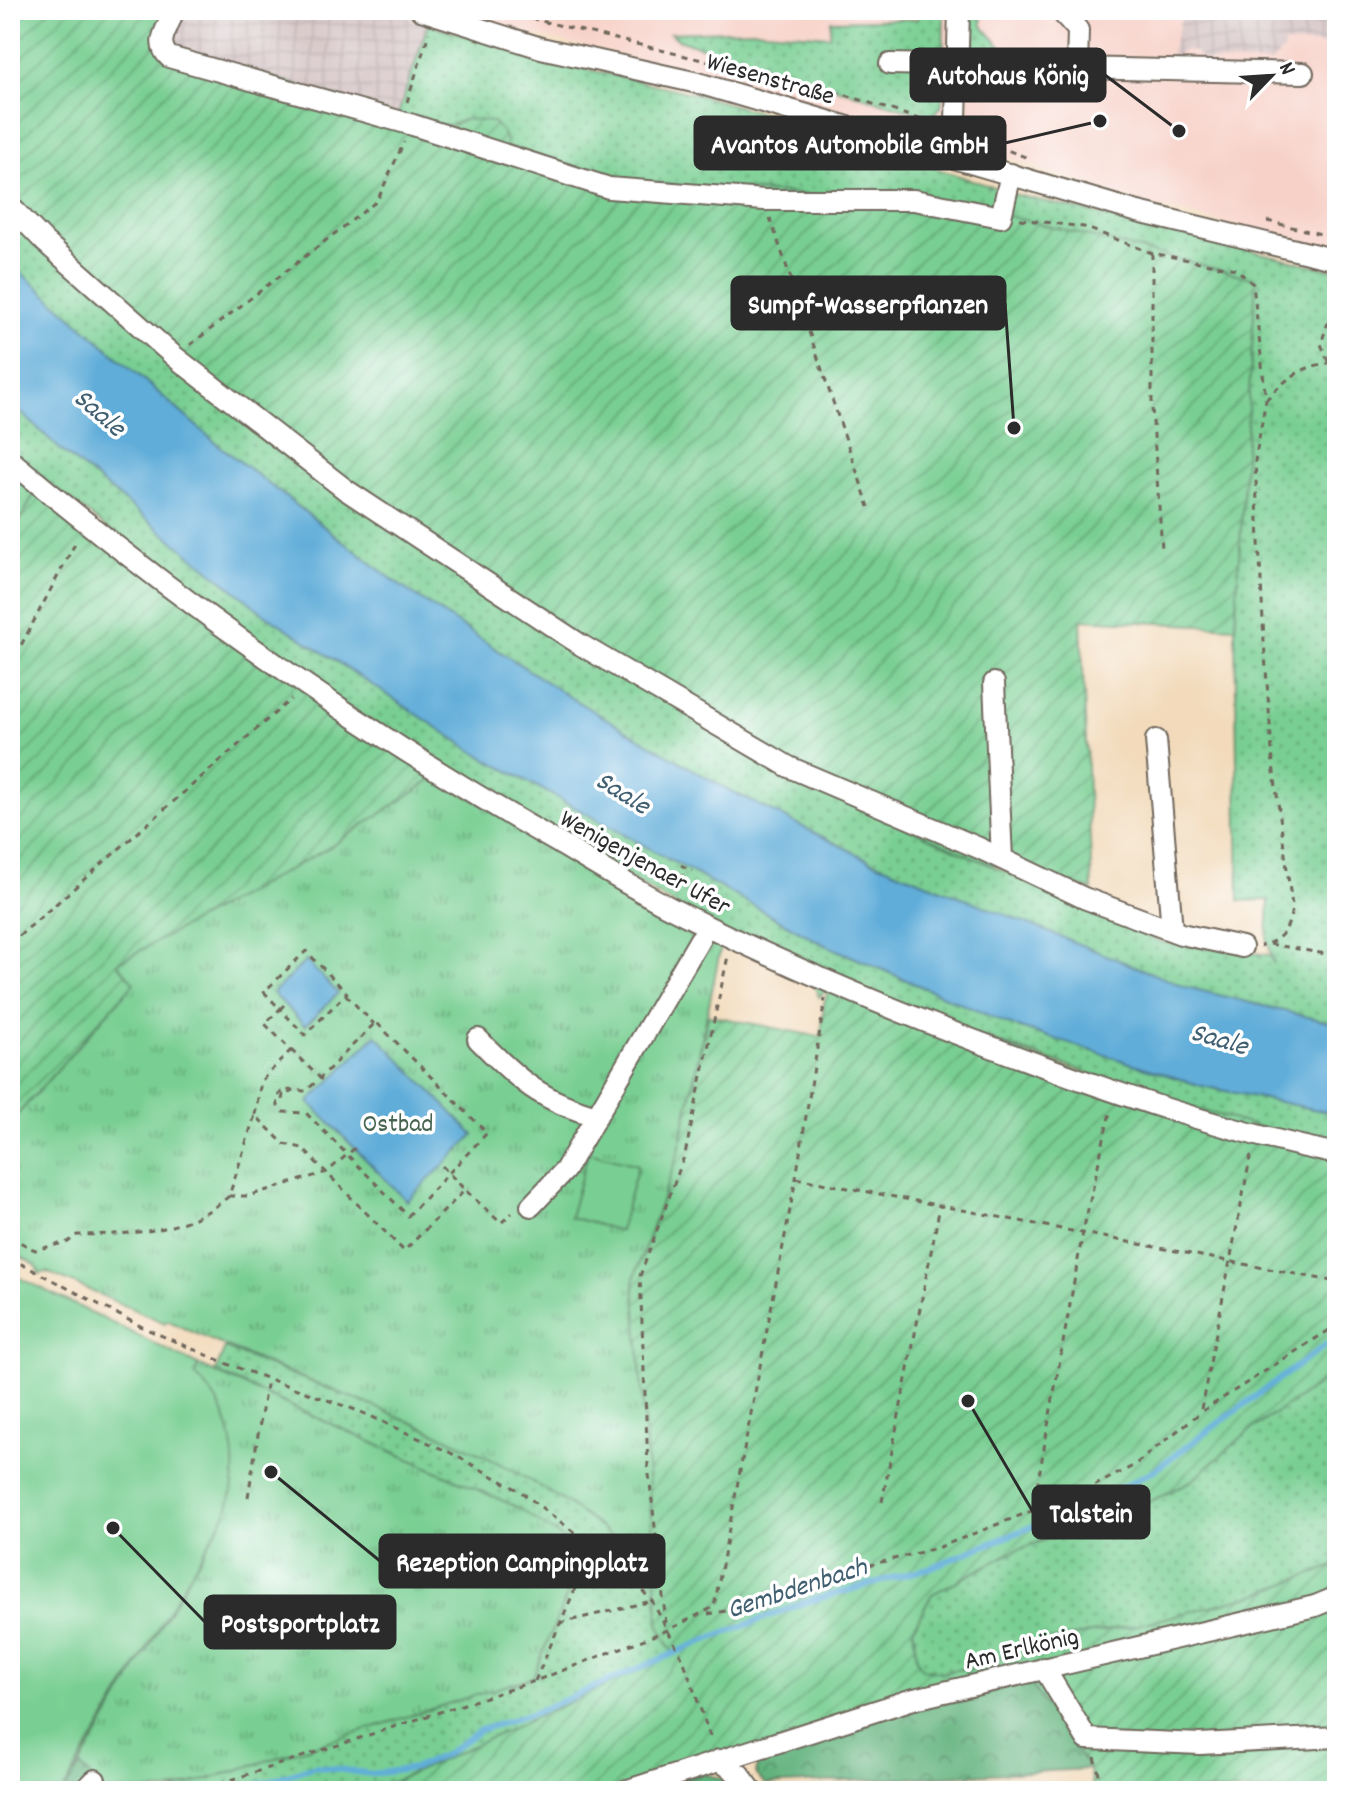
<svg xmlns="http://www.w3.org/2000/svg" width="1347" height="1801" viewBox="0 0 1347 1801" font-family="Dekko,sans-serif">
<defs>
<pattern id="industrial-grid" width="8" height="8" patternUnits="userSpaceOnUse" patternTransform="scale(2)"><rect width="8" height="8" fill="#d2bfc0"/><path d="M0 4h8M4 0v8" fill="none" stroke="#b4a4a5"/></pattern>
<pattern id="grass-dots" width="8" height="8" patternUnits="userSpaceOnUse" patternTransform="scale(2)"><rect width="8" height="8" fill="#79cf93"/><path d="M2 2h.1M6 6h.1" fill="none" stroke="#63a878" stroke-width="1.8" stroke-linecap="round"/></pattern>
<pattern id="forest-crowns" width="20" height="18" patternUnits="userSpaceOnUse" patternTransform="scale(2)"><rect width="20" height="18" fill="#62b27d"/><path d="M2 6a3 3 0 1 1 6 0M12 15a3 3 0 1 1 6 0" fill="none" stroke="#519167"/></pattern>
<pattern id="park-tufts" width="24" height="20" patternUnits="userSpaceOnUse" patternTransform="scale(2)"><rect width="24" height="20" fill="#79cf93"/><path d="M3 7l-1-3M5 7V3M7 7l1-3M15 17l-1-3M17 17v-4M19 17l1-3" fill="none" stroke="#63a878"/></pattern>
<pattern id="garden-furrows" width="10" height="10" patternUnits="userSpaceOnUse" patternTransform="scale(2)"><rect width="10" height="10" fill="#79cf93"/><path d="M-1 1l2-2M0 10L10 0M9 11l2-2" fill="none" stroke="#63a878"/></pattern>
</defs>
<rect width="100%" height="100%" fill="#fff"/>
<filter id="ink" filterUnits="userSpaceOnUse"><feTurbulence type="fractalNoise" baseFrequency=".0125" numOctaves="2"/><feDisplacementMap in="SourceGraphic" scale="16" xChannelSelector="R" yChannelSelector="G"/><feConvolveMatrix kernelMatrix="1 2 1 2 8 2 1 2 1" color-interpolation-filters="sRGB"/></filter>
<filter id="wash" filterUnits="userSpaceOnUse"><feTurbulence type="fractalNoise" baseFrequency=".006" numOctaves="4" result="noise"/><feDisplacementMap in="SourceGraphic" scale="32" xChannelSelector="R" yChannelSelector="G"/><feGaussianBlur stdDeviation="1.8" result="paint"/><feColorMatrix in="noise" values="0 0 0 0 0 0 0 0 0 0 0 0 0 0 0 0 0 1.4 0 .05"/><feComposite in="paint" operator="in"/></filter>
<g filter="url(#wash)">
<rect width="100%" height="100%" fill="#f2daba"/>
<path fill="#f7d1c8" d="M450 10H951L947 105 933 123 905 127 727 80 501 27Z
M969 10H1184L1170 59 1185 50 1195 52 1283 44H1328V57H1337V251L1142 203 987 151 976 139 968 112Z"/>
<path fill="url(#industrial-grid)" d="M175 10H393L428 24 398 114 166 46Z
M1184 10H1337V57H1328V44H1284L1283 51 1270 63 1204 61 1195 52 1185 50 1169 60Z"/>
<path fill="url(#grass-dots)" stroke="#527d5f" stroke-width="2" d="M918 10H944L943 94 941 107 931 117 679 40 670 33 753 30 830 36 831 21 917 19Z
M972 10H982V26L1006 52 1066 54V58L973 54Z
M428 24 541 59 679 90 792 121 1017 195 1337 271V1024L1186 988 869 860 725 788 566 695 402 587 216 443 10 263V215L787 773 1160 942 1270 955 1274 964 1267 939 1269 900 1239 901 1235 627 1255 279 800 194 629 182 580 171 398 114Z
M10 402 63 452 263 613 476 753 823 944 1008 1024 1202 1086 1337 1114V1149L1261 1131 830 986 819 997 812 981 668 901 296 676 10 453Z
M10 466 37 489 10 539Z
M225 1348C360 1404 522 1451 630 1553L652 1530 659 1626 674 1655 391 1783 309 1791H170L533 1677 536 1522 519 1508 215 1372Z
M1337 1372V1565L1255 1595 1138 1625 1019 1646 983 1666 942 1672 923 1669 917 1660 913 1628 931 1594 1017 1550 1143 1505 1191 1481 1249 1431Z"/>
<path fill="url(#forest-crowns)" stroke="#466e54" stroke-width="2" d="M1027 1678 1089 1769 765 1785 756 1775 758 1756 836 1729Z
M80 1766 104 1791H42L65 1789Z
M705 1774 720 1778 741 1791H644Z"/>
<path fill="url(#park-tufts)" stroke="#527d5f" stroke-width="2" d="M436 777 683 923 690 938 707 939 721 946 679 1151 634 1279 652 1530 630 1553C510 1440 315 1392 167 1320L165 1323 47 1272 39 1274 36 1265 14 1253 10 1123 133 984 116 963 330 847Z
M198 1365 519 1508 584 1554 533 1677 170 1791H104L80 1766 226 1513C240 1474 227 1404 195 1375Z"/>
<path fill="url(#garden-furrows)" stroke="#527d5f" stroke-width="2" d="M10 10H175L167 46 440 128 467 119 493 122 503 133 508 148 628 182 973 207 1256 279 1235 627 1081 619 1092 890 979 860 787 773 343 494 10 215Z
M37 489 436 777 330 847 117 963 134 983 10 1123V539Z
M830 986 1119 1087 1337 1149V1372L1249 1431 1191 1481 1143 1505 1017 1550 932 1594 913 1629 917 1660 923 1669 942 1672 983 1666 1019 1646 1138 1625 1255 1595 1337 1565V1791H1093L1089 1769 1027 1678 836 1729 644 1791H309L391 1783 674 1655 659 1626 634 1279 679 1151 708 1015 821 1037 824 1003Z"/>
<path fill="#79cf93" stroke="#527d5f" stroke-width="2" d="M588 1152 638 1165 620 1231 570 1217Z
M10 1273 198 1365 195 1375C234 1410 243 1466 226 1513L63 1791H10Z"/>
<path fill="#60add9" stroke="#466c82" stroke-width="2" d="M10 263 216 443 402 587 566 695 725 788 869 860 1186 987 1337 1024V1114L1202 1086 1008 1024 823 944 476 753 263 613 63 452 10 402Z
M306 961 338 993 305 1026 273 993Z
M376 1035 474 1135 407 1201 309 1102Z"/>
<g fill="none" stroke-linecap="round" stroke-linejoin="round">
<path stroke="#60add9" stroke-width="6" d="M238 1791 315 1766 372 1774 415 1768 446 1754 480 1730 531 1714 694 1645 806 1602 929 1568 1086 1505 1153 1471 1337 1337"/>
</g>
</g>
<g filter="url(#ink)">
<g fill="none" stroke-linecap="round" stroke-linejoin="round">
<defs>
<path id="minor" d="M173 10C170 29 153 40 169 57L413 125 609 188 764 200H914L1001 217 1011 174
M421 10 541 48 698 83 1138 212 1337 260
M1060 10 1078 30 1077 68
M890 64 1303 73
M955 157 959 10
M10 206 45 242 175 357 346 490 581 645 789 767 979 848 1084 898 1181 934 1242 947
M10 460C181 604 362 731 557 842 594 864 631 887 669 907 779 963 894 1011 1010 1054 1117 1094 1225 1131 1337 1154
M994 683 1002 859
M1156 740 1172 930
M478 1039C518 1080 541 1101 597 1116
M531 1206 565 1170 700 939
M1044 1668 1087 1739 1200 1744 1337 1737
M719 1760 740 1775 752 1791
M84 1791 95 1780
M625 1791 910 1700 1315 1606 1337 1597"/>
</defs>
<use href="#minor" stroke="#71685d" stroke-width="24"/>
<path stroke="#71685d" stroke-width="3" stroke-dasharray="6 6" stroke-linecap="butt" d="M496 10 846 95 937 125
M407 102 429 33
M975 138 1028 158
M770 218 869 507
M1020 219 1084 227 1152 253 1236 269 1253 284 1266 400 1255 461 1264 641 1273 765 1292 906C1290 928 1282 941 1260 946
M1267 221 1337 238
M1152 253V407L1162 549
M190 345 377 201 404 142
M1328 361 1321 344 1327 325 1337 315
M1266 400C1287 377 1305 364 1337 362
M10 666 77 540
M681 865 692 871
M674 890 686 869
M10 944 291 699
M1270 944 1337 956
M346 995 374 1024
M291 1050 320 1078 306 1091 283 1090 277 1097 278 1106 283 1112 306 1113 408 1216 487 1133 376 1022 320 1078 326 1084
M282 1100 283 1095H289L290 1092
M255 1115 261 1081 291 1050 265 1024 280 1009 305 1035 347 993 306 951 264 992 280 1009 284 1005
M442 1166 465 1190
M796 1178 1337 1282
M229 1196H248L327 1172 355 1148
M10 1237 35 1250 68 1242 77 1235C132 1234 185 1234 229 1196L255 1115 284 1144 302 1148 404 1251 465 1190 501 1223 512 1213
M10 1258 144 1328 230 1365 361 1412 449 1452 520 1491 621 1568 652 1601 683 1659 712 1742
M1201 1409 1251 1154
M248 1497 267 1379
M882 1502 940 1206
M1033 1509 1083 1232 1110 1112
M621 1568 656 1542
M708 1614 737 1609 866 1566 937 1548 1088 1489 1133 1466 1201 1412 1337 1325
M560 1623 652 1601
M666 1623 648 1466 640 1276 685 1154 728 956
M535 1681 593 1548
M1095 1757 1103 1791
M197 1791 535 1681 668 1630 714 1607 796 1178 825 999"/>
<use href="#minor" stroke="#fff" stroke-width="20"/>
</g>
</g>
<g text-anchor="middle" stroke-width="7" stroke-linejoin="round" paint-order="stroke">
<g font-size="26" fill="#2b2b2b" stroke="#fff">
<text transform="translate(771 77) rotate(16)" y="9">Wiesenstraße</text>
<text transform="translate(646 861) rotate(29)" y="9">Wenigenjenaer Ufer</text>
<text transform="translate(1021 1647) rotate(-13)" y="9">Am Erlkönig</text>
</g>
<g font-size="26" fill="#46644f" stroke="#fff">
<text x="398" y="1131">Ostbad</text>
</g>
<g font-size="28" font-style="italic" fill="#405f71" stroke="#fff">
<text transform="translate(101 411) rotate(41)" y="10">Saale</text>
<text transform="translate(624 791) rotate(32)" y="10">Saale</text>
<text transform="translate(1220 1037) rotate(16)" y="10">Saale</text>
<text transform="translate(796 1586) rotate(-18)" y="10">Gembdenbach</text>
</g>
</g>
<path fill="none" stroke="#2b2b2b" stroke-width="3" d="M1179 131L1105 75M1100 121L1005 143M1014 428L1005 303M968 1401L1033 1512M271 1472L380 1561M113 1528L205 1622"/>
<g fill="#2b2b2b" stroke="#fff" stroke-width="3">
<circle cx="1179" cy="131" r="8"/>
<circle cx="1100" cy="121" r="8"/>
<circle cx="1014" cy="428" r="8"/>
<circle cx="968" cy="1401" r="8"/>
<circle cx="271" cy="1472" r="8"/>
<circle cx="113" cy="1528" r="8"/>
</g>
<g fill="#2b2b2b" stroke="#2b2b2b" stroke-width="3">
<rect x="911" y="49" width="194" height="52" rx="8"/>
<rect x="695" y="117" width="310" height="52" rx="8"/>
<rect x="732" y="277" width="273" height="52" rx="8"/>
<rect x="1033" y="1486" width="116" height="52" rx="8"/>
<rect x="380" y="1535" width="284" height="52" rx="8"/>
<rect x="205" y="1596" width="190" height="52" rx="8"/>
</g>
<g font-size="28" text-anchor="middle" font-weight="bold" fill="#fff">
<text x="1008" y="84">Autohaus König</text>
<text x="850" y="153">Avantos Automobile GmbH</text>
<text x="868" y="313">Sumpf-Wasserpflanzen</text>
<text x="1091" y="1522">Talstein</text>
<text x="522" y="1571">Rezeption Campingplatz</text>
<text x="300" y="1632">Postsportplatz</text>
</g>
<rect width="1347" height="1801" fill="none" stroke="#fff" stroke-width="40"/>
<g transform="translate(1271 76) rotate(65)" stroke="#ffffff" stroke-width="6" paint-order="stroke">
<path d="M0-6L14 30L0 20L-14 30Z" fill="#2b2b2b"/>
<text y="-12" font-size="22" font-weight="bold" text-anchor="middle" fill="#2b2b2b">N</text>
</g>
</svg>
